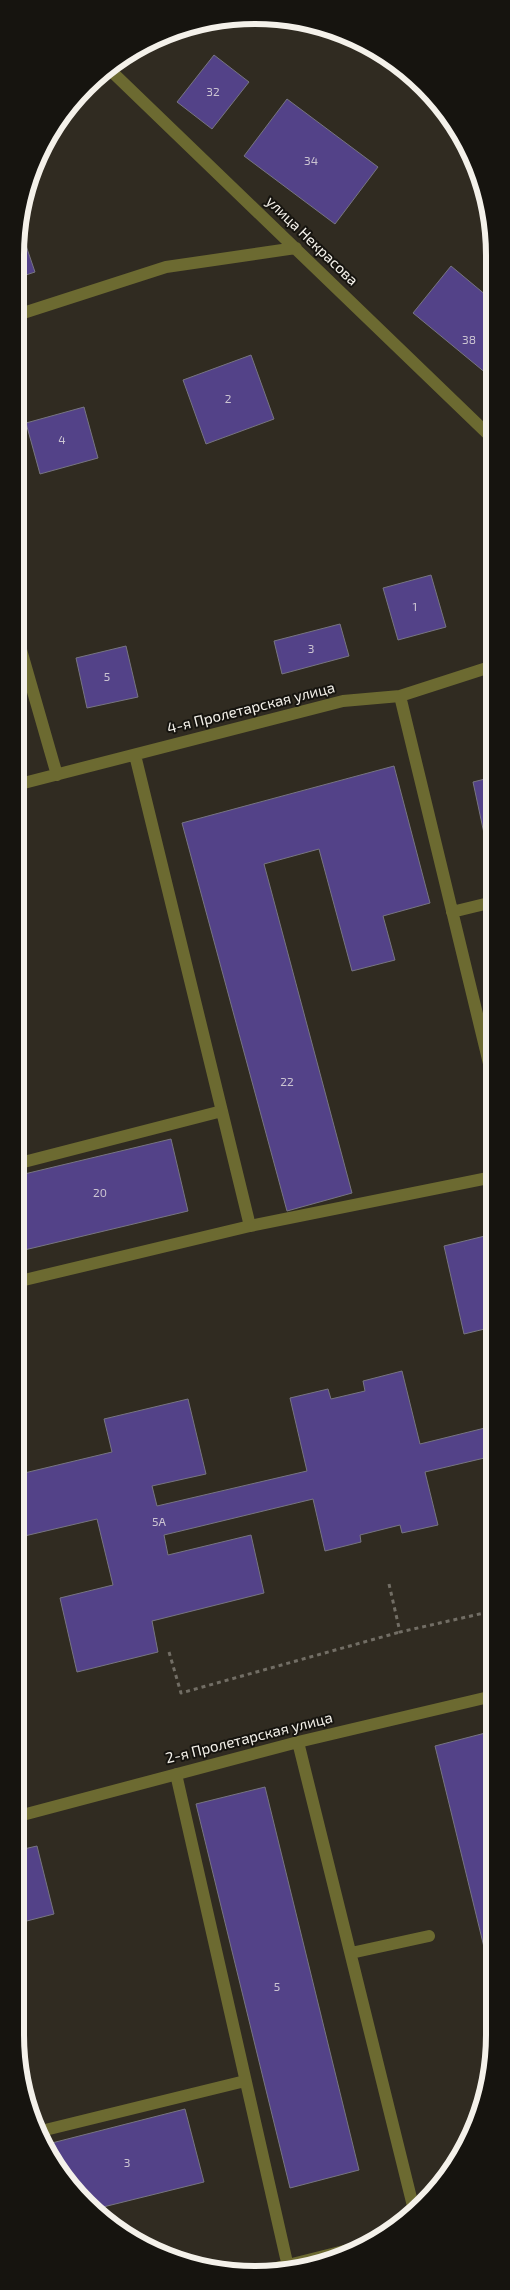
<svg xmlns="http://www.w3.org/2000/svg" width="510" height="2290" viewBox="0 0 510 2290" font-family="'Exo 2',sans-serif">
<rect width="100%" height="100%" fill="#302b21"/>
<path fill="#534288" stroke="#777581" d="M214 55 249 82 212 129 177 102Z
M287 99 378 167 335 224 244 156Z
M18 222 35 272 17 278V223Z
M451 266 493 301V367L487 374 413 313Z
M251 355 274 419 206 444 183 380Z
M84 407 98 458 40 474 26 423Z
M431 575 446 627 398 640 383 588Z
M340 624 349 656 282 674 274 641Z
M126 646 138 697 87 708 76 658Z
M394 766 430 903 383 916 395 960 352 971 319 849 264 864 352 1193 287 1211 182 823Z
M493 777V850L488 852 473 782Z
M171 1139 188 1211 16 1252V1176Z
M493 1234V1327L464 1334 444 1246Z
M402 1371 420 1444 493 1426V1456L425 1472 438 1525 402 1533 400 1525 360 1535 361 1542 325 1551 313 1499 164 1535 168 1555 251 1535 264 1593 152 1621 158 1652 77 1672 60 1598 113 1585 97 1519 16 1538V1475L112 1452 104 1419 188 1399 206 1474 152 1486 157 1506 307 1471 290 1398 328 1389 331 1399 365 1391 363 1381Z
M493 1731V1984L435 1746Z
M265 1787 359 2170 290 2188 196 1804Z
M37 1846 54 1914 15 1924V1851Z
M185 2109 204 2182 95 2209 75 2193 44 2145Z"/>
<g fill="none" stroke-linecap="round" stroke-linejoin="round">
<path stroke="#726e65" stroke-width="3" stroke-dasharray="4 4" stroke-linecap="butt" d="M389 1584 400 1632 493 1611
M169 1652 181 1693 400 1632"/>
<path stroke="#6c6a31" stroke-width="12" d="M107 67 493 439
M17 315 166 267 296 248
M17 636 57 775
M400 696 493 1080
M135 755 250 1226
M16 785 343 701 400 696 493 666
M452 912 493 902
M16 1164 222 1111
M16 1282 250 1226 493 1177
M298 1742 414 2210
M176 1774 286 2258
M15 1817 298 1742 493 1696
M351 1953 429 1936
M37 2132 245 2081
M260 2272 360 2247"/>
</g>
<g text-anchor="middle" stroke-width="4" stroke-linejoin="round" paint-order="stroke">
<g font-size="12" fill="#ccc5d2">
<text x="213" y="96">32</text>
<text x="311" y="165">34</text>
<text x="469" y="344">38</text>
<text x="228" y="403">2</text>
<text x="62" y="444">4</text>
<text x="415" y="611">1</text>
<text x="311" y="653">3</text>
<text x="107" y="681">5</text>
<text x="287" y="1086">22</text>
<text x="100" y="1197">20</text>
<text x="159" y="1526">5А</text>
<text x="277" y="1991">5</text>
<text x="127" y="2167">3</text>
</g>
<g font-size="15" fill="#f4f1ea" stroke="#16140f">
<text transform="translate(312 241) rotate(44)" y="5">улица Некрасова</text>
<text transform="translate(251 708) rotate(-14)" y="5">4-я Пролетарская улица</text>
<text transform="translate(249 1738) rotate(-14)" y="5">2-я Пролетарская улица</text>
</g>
</g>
<path d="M0 0H510V2290H0ZM255 24H255A231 231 0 0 1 486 255V2035A231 231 0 0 1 255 2266H255A231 231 0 0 1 24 2035V255A231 231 0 0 1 255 24Z" fill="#16140f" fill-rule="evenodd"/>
<path fill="none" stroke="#f4f1ea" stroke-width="6" d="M255 24H255A231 231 0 0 1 486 255V2035A231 231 0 0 1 255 2266H255A231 231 0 0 1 24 2035V255A231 231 0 0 1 255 24Z"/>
</svg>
